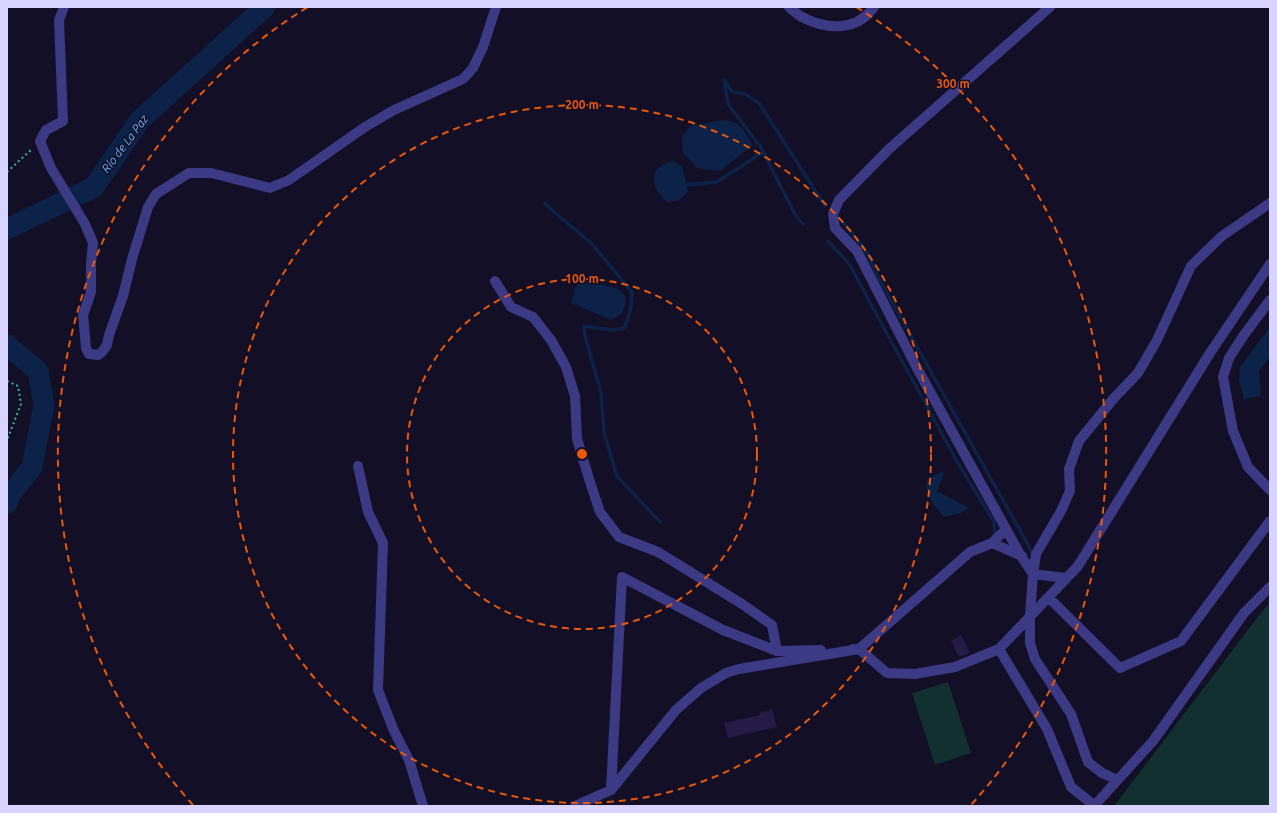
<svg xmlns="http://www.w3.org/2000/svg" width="1277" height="813" viewBox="0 0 1277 813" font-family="Ubuntu,sans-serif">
<rect width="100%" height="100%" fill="#130f26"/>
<path fill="#12302f" d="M1270 602V806H1114L1263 610Z
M948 682 971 753 935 765 912 693Z"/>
<path fill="#0c2248" d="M723 120C740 121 745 131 753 145L720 171 697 168 683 153 682 136 691 126Z
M673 161 682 166 688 191C682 200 677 202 667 202 650 187 647 167 673 161Z
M581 280 619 289 626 297C625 311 623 315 611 320L571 303 575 288Z
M1270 327V357L1259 371 1261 396 1244 399 1239 380 1240 367Z
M945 471 937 491 969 508 961 513 944 517C935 506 926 497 926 482L934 475Z"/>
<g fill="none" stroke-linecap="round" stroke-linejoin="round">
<path stroke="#0c2248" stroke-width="3.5" d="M724 80 728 104 760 146 797 218 803 224
M725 81 732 92 745 94 759 103 825 206
M686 185 717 182 763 152
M545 204 592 244 632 292C632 306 630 316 624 328L613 330 584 326 585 336 601 392 604 432 617 476 660 522
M842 221 866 251 878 277 1032 552
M828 241 850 265 868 299 958 463 994 522 995 538"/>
<path stroke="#0c2248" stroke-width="21" d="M7 229 94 187 140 120 265 7
M7 345 38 371 44 405 32 467 10 495 7 503"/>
</g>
<path fill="#241b47" d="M961 635 970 653 959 657 951 641Z
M772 710 777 727 728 738 724 723 760 715 759 713Z"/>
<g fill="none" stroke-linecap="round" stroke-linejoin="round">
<path stroke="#2fb8b0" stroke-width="2" stroke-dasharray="2 3" stroke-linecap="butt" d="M7 172 32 149
M7 381 18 386 21 404 7 440"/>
<path stroke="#3d3a85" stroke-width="10" d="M64 7 59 20 63 121 46 130 40 141 51 168 85 224 93 243 91 263V292L83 315 86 348 89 354 98 355 102 352 107 345 109 335 123 296 132 259 148 207 156 194 189 173H211L270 188 289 180 365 127 394 110 463 79 473 68 483 47 496 7
M789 7C794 11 799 16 804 18 828 30 857 31 874 7
M1050 7 889 149 839 200 833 214 835 228 857 251 918 370 1021 556 1033 574 1030 615V643L1035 659 1071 714 1088 762 1102 773 1118 780
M495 281 511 307 533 317 551 340 566 367 575 396 577 439 590 482 600 512 619 537 658 552 742 604 772 625 777 651
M1270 300 1244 335 1229 358 1223 377 1233 431 1248 467 1270 490
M358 466 368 512 383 543 378 690 394 731 409 760 423 806
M992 543 1022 556
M1066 578 1033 574 1036 554 1061 511 1070 491 1069 469 1079 441 1114 398 1138 373 1157 340 1191 266 1222 236 1270 203
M1049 598 1120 668 1181 641 1270 521
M853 649H859L970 552 992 543 1006 529
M999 649 1047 729 1071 787 1095 806
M611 790 622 577 723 630 777 651 821 650
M575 806 611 790 676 710 701 688 726 673 739 669 859 649 887 673 915 674 955 667 999 649 1078 566 1210 353 1270 264
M1094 806 1153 741 1244 613 1270 587"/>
</g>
<g fill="none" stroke="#e8590c" stroke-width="2" stroke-dasharray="7 5">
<circle cx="582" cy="454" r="175"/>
<circle cx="582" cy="454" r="349"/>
<path d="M193 805A524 524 0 0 1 308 7M856 7A524 524 0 0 1 971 805"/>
</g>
<g text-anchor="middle" stroke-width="3" stroke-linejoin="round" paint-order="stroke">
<g font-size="12" font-style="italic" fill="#62b6ff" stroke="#130f26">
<text transform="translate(125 144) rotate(-53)" y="4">Río de La Paz</text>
</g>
</g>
<circle cx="582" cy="454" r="6" fill="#e8590c" stroke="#130f26" stroke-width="2"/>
<g font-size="12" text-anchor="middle" font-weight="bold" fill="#e8590c" stroke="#130f26" stroke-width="3" stroke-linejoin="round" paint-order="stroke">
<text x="953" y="88">300 m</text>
<text x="582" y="109">200 m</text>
<text x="582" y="283">100 m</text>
</g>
<rect width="1277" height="813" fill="none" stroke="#d9d4ff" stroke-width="16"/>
</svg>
